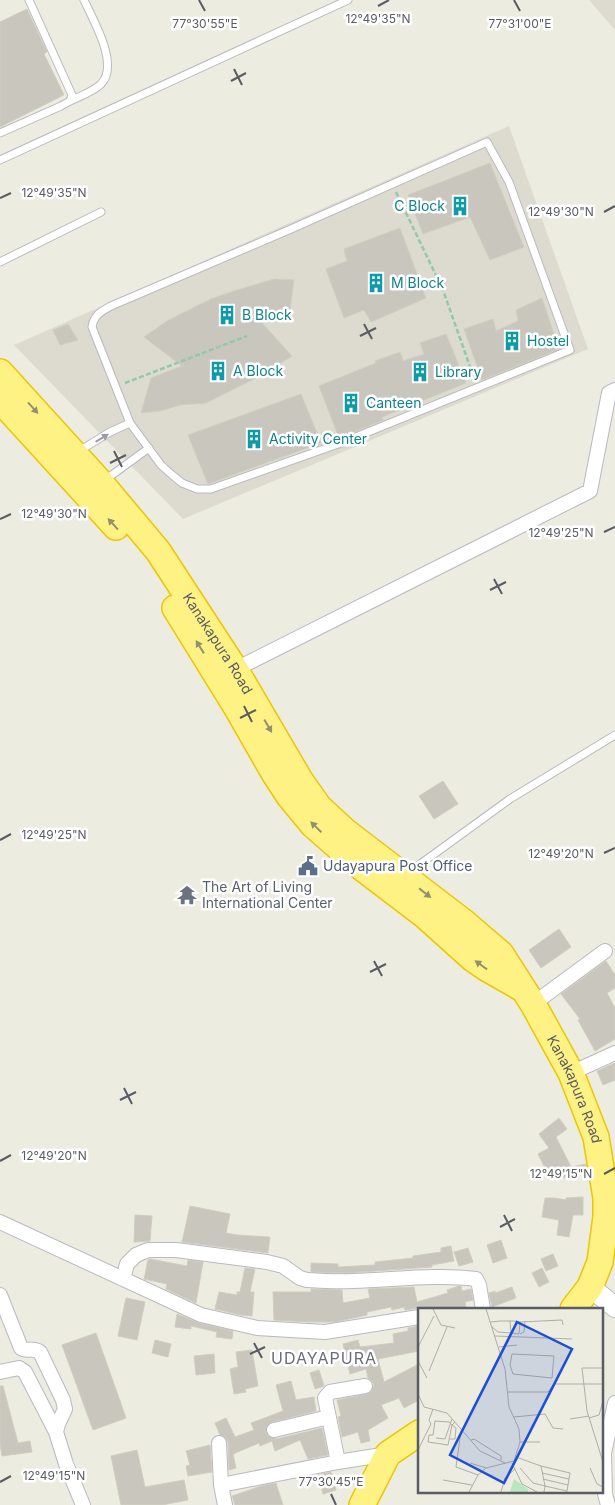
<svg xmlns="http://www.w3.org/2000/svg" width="615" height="1505" viewBox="0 0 615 1505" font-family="Inter,sans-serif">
<rect width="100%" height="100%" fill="#edece0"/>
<path fill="#dddbcf" d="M589 0H615V30Z
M509 126 588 349 183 519 14 345Z"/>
<path fill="#c8c6bd" stroke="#d2cebe" d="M27 9 47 52 44 54 64 95 0 127V22Z
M490 163 524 247 490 260 470 217 423 234 408 195Z
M400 228 426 298 371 322 364 310 344 318 326 269 347 261 344 249Z
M274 279 294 280 290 310 261 322 292 356 258 377 206 403 180 405 160 411 141 413 151 378 182 366 144 337 167 321 211 299 234 291Z
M542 298 559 349 482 380 464 329 493 319 496 331 518 321 516 310Z
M68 324 78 340 60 345 53 330Z
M446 334 466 383 382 417 383 420 339 438 319 386 376 363 375 361 400 352 403 361 424 354 420 343Z
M301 394 321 443 208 484 188 435Z
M443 781 458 804 434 819 419 796Z
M559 929 571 947 541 968 529 950Z
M606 961 615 975V988L607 993 615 1008V1039L595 1051 578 1020 580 1019 561 994Z
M615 1063V1080L603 1085 597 1071Z
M559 1118 567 1129 556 1137 571 1167 586 1164 587 1173 564 1178 562 1167 548 1174 538 1154 549 1148 539 1134Z
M583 1197V1215H573L569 1237 557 1235 559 1220 542 1217 545 1198H555L566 1200V1198Z
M190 1206 230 1214 226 1233 237 1235 270 1237 268 1253 182 1242Z
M135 1215 152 1216 150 1241 134 1242Z
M501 1240 507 1258 493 1263 487 1245Z
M451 1246 454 1261 432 1265V1267L347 1273 311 1272V1263L338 1264V1267L375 1265V1262L413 1258V1256L441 1252V1248Z
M468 1248 473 1262 459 1266 454 1252Z
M553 1254 558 1266 546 1271 541 1259Z
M150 1259 187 1266 188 1260 203 1262 196 1303 166 1289 167 1284 144 1279 148 1260Z
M245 1268 255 1269 250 1292H254L252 1316 241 1315 215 1309 219 1292 237 1295V1292H240Z
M542 1268 549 1282 539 1287 532 1273Z
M459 1286H461L462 1291 471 1289 473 1300 465 1302 466 1307 461 1309 418 1308 405 1310 404 1307 392 1310 391 1307 367 1312V1315L335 1322H309L274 1320 273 1292H311V1289L342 1290 343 1303 370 1298 368 1289 414 1287 417 1302 448 1293 447 1290Z
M512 1287 516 1298 492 1307 489 1293 495 1291V1293Z
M126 1298 145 1302 137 1340 118 1336Z
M177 1314 199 1323 233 1331 232 1339 216 1337 217 1332 191 1326V1329L175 1327Z
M419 1326V1351L378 1359 384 1382 419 1364V1400L404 1408 399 1398 381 1405 388 1418 368 1430 370 1441 361 1443 358 1432 342 1437 338 1417 341 1416 337 1400 367 1394 371 1392 374 1385 372 1381 368 1378 366 1369 350 1374 343 1344 358 1340 360 1347 394 1343 393 1334 408 1331V1328Z
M96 1333 126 1418 93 1430 62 1345Z
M155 1340 171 1344 168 1357 152 1353Z
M252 1350 258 1386 245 1389 246 1392 234 1394 230 1369 238 1367 236 1352Z
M214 1354 215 1373 196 1375 194 1356Z
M319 1370 324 1386 315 1389 310 1373Z
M291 1381 296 1400 314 1397 316 1411 272 1422 266 1427V1432L268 1436 276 1439 322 1428 328 1455 308 1459 300 1440 275 1451 272 1441 260 1446 259 1443 233 1454 236 1468 229 1470 228 1442 226 1438 220 1435 215 1423 226 1418 235 1437 254 1430 251 1423 283 1411 276 1385Z
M0 1386H3L18 1443 30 1441 32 1452 2 1456 0 1444Z
M210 1445 212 1472 188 1476 186 1466 190 1465 186 1451Z
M137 1450 145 1487 184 1480 188 1500 162 1505H121L111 1456Z
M331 1472 336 1490 323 1494 318 1475Z
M276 1483 283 1505H235L232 1496 261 1486Z"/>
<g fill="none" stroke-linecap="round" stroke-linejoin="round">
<defs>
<path id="lane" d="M70 101C80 96 93 92 101 84 120 65 93 20 84 0
M0 133 61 106 70 101 72 95 29 0
M487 142 509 182 570 350 341 443 211 489H197L182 483 171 474 161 465 130 423 92 327C94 315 100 312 111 306L291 229Z
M0 160 348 0
M0 262 101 212
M79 451 110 432 130 423
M105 480 149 448
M408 873 510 799 615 735"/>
<path id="street" d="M230 672 590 491 609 393 615 390
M533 1004 605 951
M571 1073 615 1053
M0 1222 201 1315 257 1328 325 1332 419 1317
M123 1279 127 1264 136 1255 148 1250H176L267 1262 283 1266 300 1278 307 1280C322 1281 338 1282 353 1281 394 1280 435 1274 476 1279L479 1285 483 1309
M0 1295 21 1348C27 1352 31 1347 40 1352L63 1400 65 1409 58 1424 56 1432 66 1464 83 1505
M0 1372 19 1368 25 1372 56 1432
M274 1430 329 1417
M219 1443 221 1485 225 1505
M338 1462 325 1398 330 1392 365 1386
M221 1485 338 1462 388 1454
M608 1505 605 1494 604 1453 615 1403"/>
<path id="secondary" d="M590 1287 615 1307"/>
<g id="highway">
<path id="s1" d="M0 372 101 483 158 551 235 669 300 780 319 807 345 831 465 923 501 954 533 1004 571 1073 596 1137 606 1198V1217L600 1262 590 1287 573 1309"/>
<path d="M0 400 116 527"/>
<path d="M175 608 238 710 274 773 289 796 313 825 361 867 424 915 473 959 486 968 521 988"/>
<path d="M362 1505 388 1454 419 1433"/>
</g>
</defs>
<use href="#lane" stroke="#b8bac0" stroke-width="9"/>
<use href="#street" stroke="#b8bac0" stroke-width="16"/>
<use href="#secondary" stroke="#bbbdc5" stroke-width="22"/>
<use href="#highway" stroke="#edc500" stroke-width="28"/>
<path stroke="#93c8a9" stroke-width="2.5" stroke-dasharray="5 2.5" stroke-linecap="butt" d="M396 192 443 290 474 378
M125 383 247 336"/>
<use href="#lane" stroke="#fff" stroke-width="7"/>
<use href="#street" stroke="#fff" stroke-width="14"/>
<use href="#secondary" stroke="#fff" stroke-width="20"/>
<use href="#highway" stroke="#fff285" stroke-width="25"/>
</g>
<defs><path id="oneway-solid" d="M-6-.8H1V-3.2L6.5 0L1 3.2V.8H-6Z" transform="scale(1.25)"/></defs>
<g fill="#93906e">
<use href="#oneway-solid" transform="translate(33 408) rotate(48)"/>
<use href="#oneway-solid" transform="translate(113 524) rotate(-132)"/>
<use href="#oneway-solid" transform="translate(200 647) rotate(-122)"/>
<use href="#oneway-solid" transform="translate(268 726) rotate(60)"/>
<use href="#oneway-solid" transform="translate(316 827) rotate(-136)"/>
<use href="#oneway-solid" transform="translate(425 893) rotate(38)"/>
<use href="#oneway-solid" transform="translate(481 965) rotate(-144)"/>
</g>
<use fill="#9b9da1" href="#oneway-solid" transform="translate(102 438) rotate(-31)"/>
<path fill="none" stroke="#595c62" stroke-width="2" d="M199 0 205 11M514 0 520 11M378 6 389 0M234 69 242 85M231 81 246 73M0 198 11 193M604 212 615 206M364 324 372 339M360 336 376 328M114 451 122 467M110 463 126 455M0 519 11 514M604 532 615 527M494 579 502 594M490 590 506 582M244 706 252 722M240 718 256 710M0 840 11 834M604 853 615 848M374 961 382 976M370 972 386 964M124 1088 132 1104M120 1100 136 1092M0 1161 11 1155M604 1174 615 1168M504 1215 512 1231M500 1227 515 1219M254 1343 262 1358M250 1354 265 1347M0 1482 11 1476M331 1494 336 1505"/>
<defs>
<symbol id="building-bare" viewBox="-9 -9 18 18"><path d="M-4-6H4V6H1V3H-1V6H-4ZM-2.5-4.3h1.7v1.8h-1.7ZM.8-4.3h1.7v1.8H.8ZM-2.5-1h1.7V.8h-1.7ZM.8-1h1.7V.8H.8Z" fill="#0f9aa8" stroke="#fff" stroke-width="2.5" paint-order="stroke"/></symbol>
<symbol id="civic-bare" viewBox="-9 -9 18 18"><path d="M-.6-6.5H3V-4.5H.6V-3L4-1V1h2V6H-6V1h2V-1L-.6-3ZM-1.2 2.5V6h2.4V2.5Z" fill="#5c6f8a" stroke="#fff" stroke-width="2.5" paint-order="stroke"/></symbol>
<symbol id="temple-bare" viewBox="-9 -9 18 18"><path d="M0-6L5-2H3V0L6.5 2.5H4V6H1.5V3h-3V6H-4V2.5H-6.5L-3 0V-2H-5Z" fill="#6b7280" stroke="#fff" stroke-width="2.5" paint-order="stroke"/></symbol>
</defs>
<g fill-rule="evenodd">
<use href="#building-bare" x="446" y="192" width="28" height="28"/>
<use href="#building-bare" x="362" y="269" width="28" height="28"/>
<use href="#building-bare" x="213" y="301" width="28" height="28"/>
<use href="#building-bare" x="498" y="327" width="28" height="28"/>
<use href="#building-bare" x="204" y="357" width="28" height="28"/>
<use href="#building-bare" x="406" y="358" width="28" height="28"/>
<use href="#building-bare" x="337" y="389" width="28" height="28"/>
<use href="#building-bare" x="240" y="425" width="28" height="28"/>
<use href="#civic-bare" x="294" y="852" width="28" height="28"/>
<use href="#temple-bare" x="173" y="881" width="28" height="28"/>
</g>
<g text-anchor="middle" stroke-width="5" stroke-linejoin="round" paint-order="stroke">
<g font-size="14" fill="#0d838f" stroke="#fff" text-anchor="start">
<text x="445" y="211" text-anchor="end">C Block</text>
<text x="391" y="288">M Block</text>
<text x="242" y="320">B Block</text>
<text x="527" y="346">Hostel</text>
<text x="233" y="376">A Block</text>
<text x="435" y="377">Library</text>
<text x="366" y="408">Canteen</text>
<text x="269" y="444">Activity Center</text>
</g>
<g font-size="14" fill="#595c62" stroke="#fff">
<text dy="5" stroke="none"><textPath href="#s1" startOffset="349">Kanakapura Road</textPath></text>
<text dy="5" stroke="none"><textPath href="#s1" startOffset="930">Kanakapura Road</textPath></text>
</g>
<g font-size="14" fill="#4e5e75" stroke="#fff" text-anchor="start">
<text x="323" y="871">Udayapura Post Office</text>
</g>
<g font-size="14" fill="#5b616d" stroke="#fff" text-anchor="start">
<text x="202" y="892">The Art of Living<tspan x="202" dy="16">International Center</tspan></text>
</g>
<g font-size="16" letter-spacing="1" fill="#6a6e74" stroke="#fff">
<text x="324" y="1364">UDAYAPURA</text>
</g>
</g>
<g transform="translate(418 1308)">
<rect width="185" height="185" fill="#edece0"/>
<path d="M96 171 110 181V184H92Z" fill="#bbe6c1"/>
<path fill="none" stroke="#aeaeaa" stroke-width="1" d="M15 1 23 17 37 20M73 14 82 13H95L102 14 101 26 93 25 92 13M102 14 144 12 145 17M74 19 80 24 93 25M102 26 106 24 107 13M77 28 154 31M0 39 16 8M81 39 99 37M94 46 136 48 134 70 95 66 92 57ZM0 53 9 70M185 60H164L169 103 185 154M11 63 29 19M89 84H130L136 76H185M0 86 6 99 29 105 62 143 87 155M96 109 127 106 135 120 145 121M171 110 181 107 185 93M152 111 171 108M43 123 38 159 60 167M18 130 27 131 34 111M32 131H37L38 120 34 117 31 114 17 113 15 127H11L10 134 30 137 34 117 37 114M53 132 56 131 83 148V152M102 134H122M0 142 13 116 11 112 15 101M98 149 123 158M52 155 68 160M94 155 104 176 119 184M102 160 115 175 127 178 126 184M172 160 179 176 185 179M124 165 151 171M125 171 150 177M25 172 54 177M51 184 60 167 68 160 96 153 102 134 101 121 91 99 87 61 68 1M83 184 87 170 97 161M149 184V183L152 165 123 158 127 178 149 183"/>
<path fill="#1d4ed8" fill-opacity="0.15" stroke="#1d4ed8" stroke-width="2.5" d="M99 14 154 41 86 175 32 147Z"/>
<rect width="185" height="185" fill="none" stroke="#595c62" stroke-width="2.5"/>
</g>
<g font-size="12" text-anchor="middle" fill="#595c62" stroke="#fff" stroke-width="5" stroke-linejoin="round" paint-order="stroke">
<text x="378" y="23">12°49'35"N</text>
<text x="205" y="28">77°30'55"E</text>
<text x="520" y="28">77°31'00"E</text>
<text x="54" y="197">12°49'35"N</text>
<text x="561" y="216">12°49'30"N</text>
<text x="54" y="518">12°49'30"N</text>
<text x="561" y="537">12°49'25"N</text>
<text x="54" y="839">12°49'25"N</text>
<text x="561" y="858">12°49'20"N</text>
<text x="54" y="1160">12°49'20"N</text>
<text x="561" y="1178">12°49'15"N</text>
<text x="54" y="1480">12°49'15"N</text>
<text x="331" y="1486">77°30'45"E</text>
</g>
</svg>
